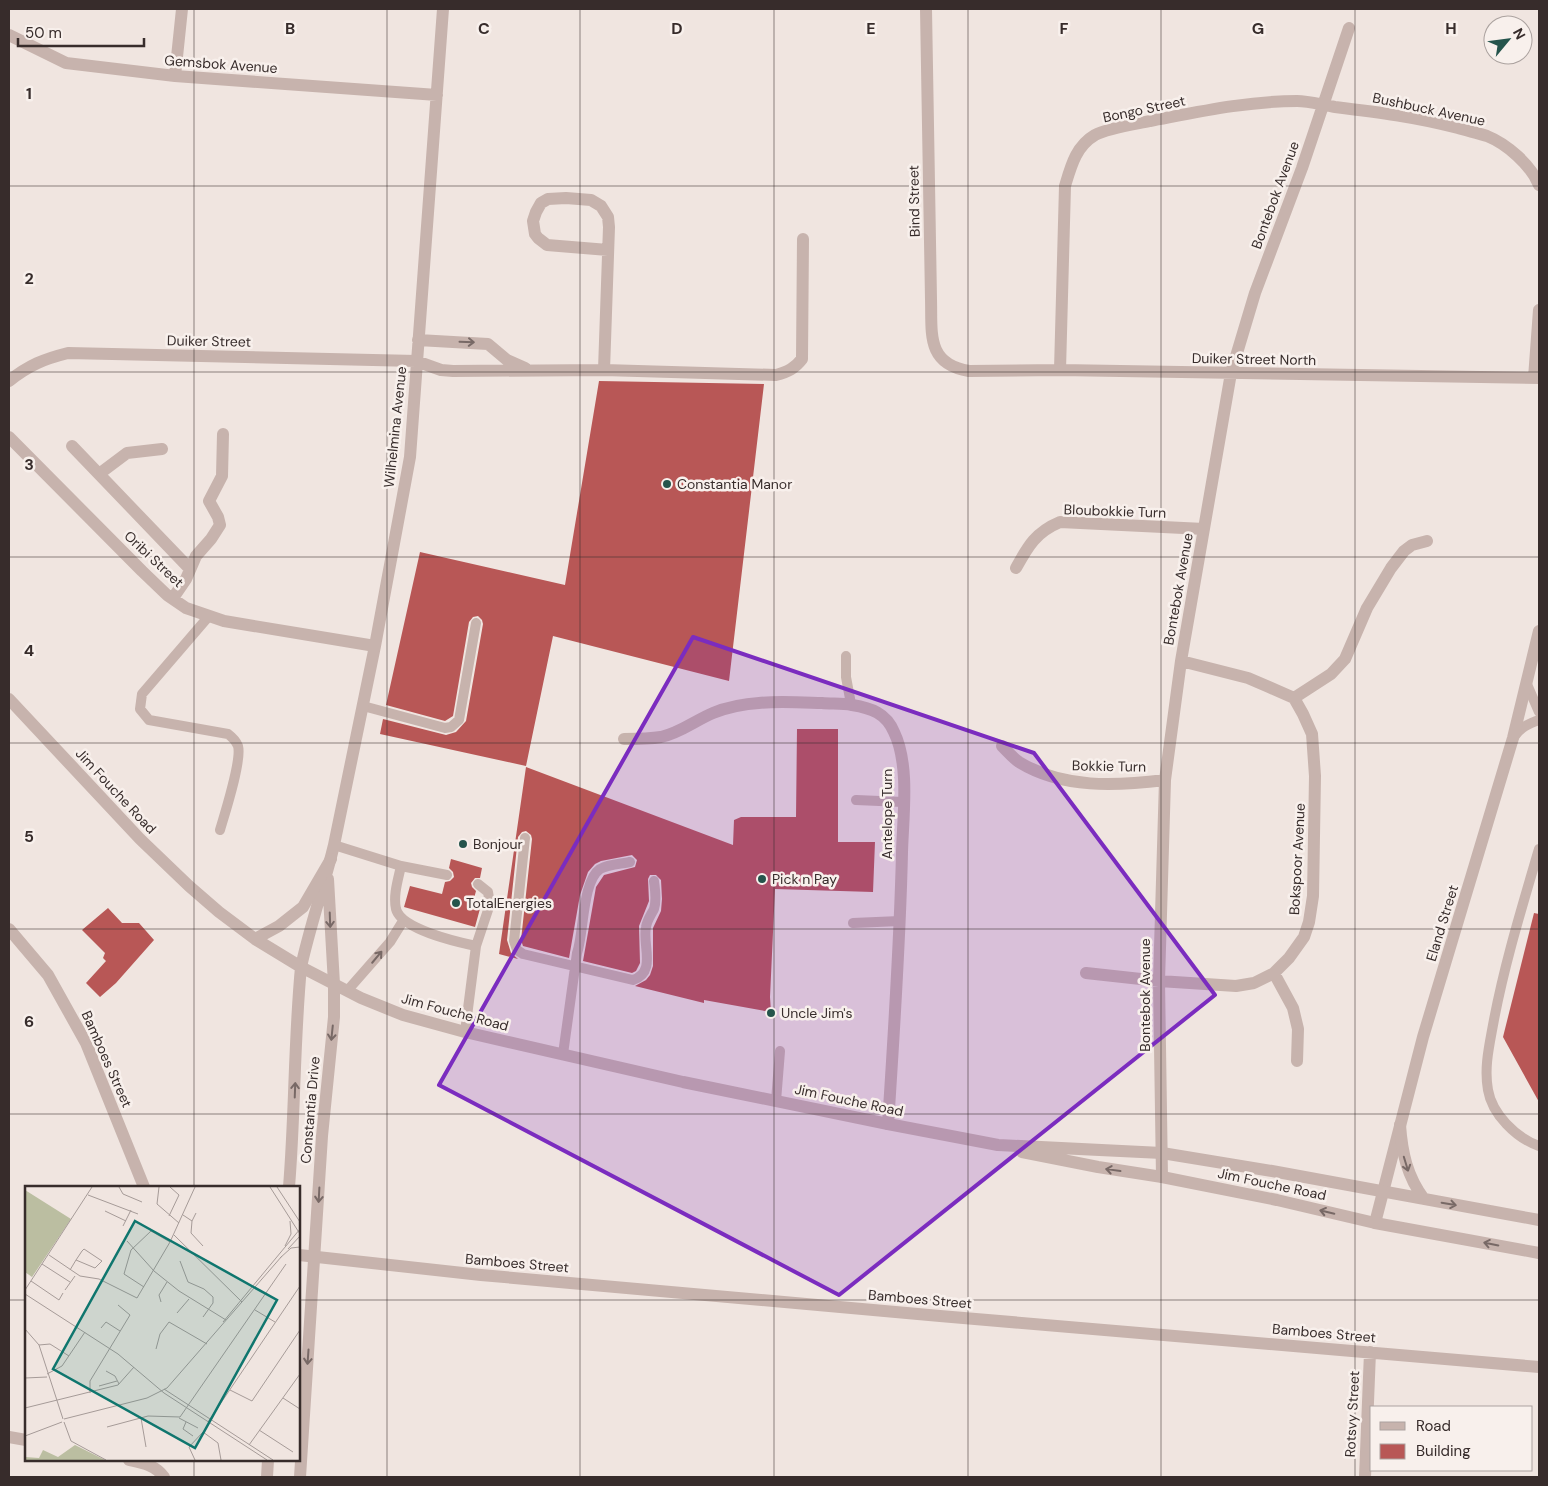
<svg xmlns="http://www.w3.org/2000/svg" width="1548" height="1486" viewBox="0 0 1548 1486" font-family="'DM Sans',sans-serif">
<rect width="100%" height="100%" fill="#f0e5e0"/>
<path fill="#b85756" d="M599 381 764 384 729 681 553 636 526 766 380 734 383 719 446 735 456 732 466 721 483 624 482 620 478 616 473 617 469 622 453 716 445 721 386 705 420 552 565 585Z
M797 729H838V842H875L873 892 775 889 770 997 771 1012 704 1000V1003L635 986 646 980 650 975 653 966V928L661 911 662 899 661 880 656 875H650L648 879 649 901 639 926 640 963 636 971 632 973 583 961 596 887 604 875 635 867 637 860 632 855 601 861 595 864 588 872 580 895 569 958 523 946 521 940 532 839 531 835 526 831 522 832 518 837 507 940 511 953 518 959 499 954 526 767 733 845 734 820 741 817H796Z
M451 859 482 868 480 878H475L471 883 472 887 476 891 473 902 481 905 475 927 404 907 410 886 442 894 445 882 450 881 454 877 453 872 449 868Z
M108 908 122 923H139L154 940 116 983 100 997 86 983 106 961 103 958 105 953 82 930Z
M1534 913 1539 914V1102L1503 1037Z"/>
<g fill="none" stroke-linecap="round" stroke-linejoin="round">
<path stroke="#c7b3ad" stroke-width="10" d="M209 616 142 694 140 709 149 720 228 734C232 737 236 741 238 746 242 760 225 813 220 830
M846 656V677L851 704
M1526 682 1539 712
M363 706 445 728 451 727 459 720 476 623
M1514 737C1521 727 1528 724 1539 720
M856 800 903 802
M525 838 514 941 517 950 523 954 633 980C657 972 642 945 646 927 647 920 651 915 654 909 657 900 655 890 654 881
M334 845 401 866C398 880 393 895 396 909 401 929 457 942 476 946L465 1032
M1539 849C1522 907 1504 965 1493 1025 1489 1047 1484 1068 1488 1090 1492 1114 1516 1138 1539 1146
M401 866 447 875
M853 923 900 921
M476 946 490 904 488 892 478 884
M347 991 390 942 403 921
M563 1054 577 953C584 934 582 881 600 869 609 864 621 864 630 862
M776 1101 780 1051"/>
<path stroke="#c7b3ad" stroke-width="12" d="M926 9 931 299C932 333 926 364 969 371L1060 370 1539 378
M9 35 66 63 175 76 437 95
M175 76 182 9
M418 340 488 344 507 360 525 368
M604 370 609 227 608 217 601 206 591 200 566 198 548 199 541 203 536 212 533 221 535 234 538 238 547 245 608 250
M1060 370 1065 186C1071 166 1076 146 1095 135 1108 128 1136 124 1150 121 1198 112 1248 101 1297 101 1309 101 1322 105 1335 107 1376 112 1417 117 1458 128 1468 131 1478 133 1487 136 1507 144 1531 165 1539 185
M1534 378 1539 310
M9 381C29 365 44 359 68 353L416 361 441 370 453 371 604 370 776 375C788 372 795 368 802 359L803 239
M9 437 142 571 167 595 186 608 224 621 375 646
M72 446 190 569
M99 474 127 453 162 449
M1016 568C1028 546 1036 532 1060 522L1204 529
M173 598 186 579 196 556 211 539 220 525 218 517 209 501 222 476 223 434
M1294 698 1331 674 1345 659 1367 608 1391 568 1404 551 1412 545 1427 541
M624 739C636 739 649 739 661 737 680 733 696 720 713 713 746 699 787 702 822 703 831 704 842 703 852 705 871 708 886 713 894 732 910 765 903 816 902 852 900 943 894 1033 888 1124
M1002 746C1007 751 1013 758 1019 762 1063 789 1116 786 1165 780
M328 879 334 984
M9 929 48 975 86 1043 144 1187
M301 967C310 926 324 886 334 845L375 646 410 457 443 9
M1086 973 1159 981 1236 986 1254 983 1274 973 1289 958 1304 937 1309 922 1313 896 1315 776 1312 734 1303 714 1294 698 1269 687 1248 678 1181 661
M1274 973 1293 1008 1298 1029 1297 1061
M1162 1177 1159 981 1165 780 1181 661 1231 373 1255 293 1302 168 1349 28
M1375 1223 1423 1037 1513 738 1539 631
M299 1255 481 1275 940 1316 1539 1367
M9 1437 26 1440
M129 1460C143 1463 155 1465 164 1477
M1365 1477 1370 1352"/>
<path stroke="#c7b3ad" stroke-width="12" d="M9 699 140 839 189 886 219 912 255 939 301 967 361 998 403 1015 465 1032 683 1082 888 1124 998 1145 1162 1153 1272 1171 1539 1220
M255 939 279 926 303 907 331 859
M1400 1125C1402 1153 1407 1176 1424 1199
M1022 1152 1098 1167 1162 1177 1277 1200 1375 1223 1539 1253
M289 1187C295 1114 294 1040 301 967
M267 1477 268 1460
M300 1477 322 1136 334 1017V984"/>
</g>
<defs><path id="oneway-shaft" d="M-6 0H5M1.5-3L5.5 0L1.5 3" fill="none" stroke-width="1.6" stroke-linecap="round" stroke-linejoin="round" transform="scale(1.25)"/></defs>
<g stroke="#786966">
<use href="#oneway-shaft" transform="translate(467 342) rotate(2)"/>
<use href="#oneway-shaft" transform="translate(330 920) rotate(88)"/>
<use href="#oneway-shaft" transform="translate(377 957) rotate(-50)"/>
<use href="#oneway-shaft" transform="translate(332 1033) rotate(96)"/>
<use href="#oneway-shaft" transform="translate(295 1090) rotate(-88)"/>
<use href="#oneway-shaft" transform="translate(1406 1164) rotate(73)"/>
<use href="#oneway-shaft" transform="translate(1113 1170) rotate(-172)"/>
<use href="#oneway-shaft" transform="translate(319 1195) rotate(93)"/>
<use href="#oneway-shaft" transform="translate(1449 1204) rotate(10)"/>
<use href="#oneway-shaft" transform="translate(1327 1212) rotate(-167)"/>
<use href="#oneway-shaft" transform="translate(1491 1244) rotate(-169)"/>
<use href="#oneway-shaft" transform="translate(308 1357) rotate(94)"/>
</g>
<path fill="#7b2cbf" fill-opacity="0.2" stroke="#7b2cbf" stroke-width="4" stroke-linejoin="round" d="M693 637 1034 753 1215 995 839 1295 439 1085Z"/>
<path fill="none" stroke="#372c2b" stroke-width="1" stroke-opacity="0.55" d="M194 9V1187M387 9V1477M580 9V1477M774 9V1477M968 9V1477M1161 9V1477M1355 9V1477M9 186H1539M9 372H1539M9 557H1539M9 743H1539M9 929H1539M9 1114H1539M9 1300H26M299 1300H1539M194 1460V1477"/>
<g fill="#25544c" stroke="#f8f0ec" stroke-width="2">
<circle cx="667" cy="484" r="5"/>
<circle cx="463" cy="844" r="5"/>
<circle cx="762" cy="879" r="5"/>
<circle cx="456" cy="903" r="5"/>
<circle cx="771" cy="1013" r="5"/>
</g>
<g text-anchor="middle" stroke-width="5" stroke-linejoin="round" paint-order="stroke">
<g font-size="14" fill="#372c2b" stroke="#f8f0ec">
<text transform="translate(221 64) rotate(4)" y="5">Gemsbok Avenue</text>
<text transform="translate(1144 109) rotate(-12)" y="5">Bongo Street</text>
<text transform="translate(1429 109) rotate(12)" y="5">Bushbuck Avenue</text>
<text transform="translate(1275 195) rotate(-70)" y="5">Bontebok Avenue</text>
<text transform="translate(914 201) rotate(-91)" y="5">Bind Street</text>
<text transform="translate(209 341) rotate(1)" y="5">Duiker Street</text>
<text transform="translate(1254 359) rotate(1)" y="5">Duiker Street North</text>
<text transform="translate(395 427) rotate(-84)" y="5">Wilhelmina Avenue</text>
<text transform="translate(1115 511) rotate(2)" y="5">Bloubokkie Turn</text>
<text transform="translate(154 559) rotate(43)" y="5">Oribi Street</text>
<text transform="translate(1178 589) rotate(-80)" y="5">Bontebok Avenue</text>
<text transform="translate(1109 766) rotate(1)" y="5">Bokkie Turn</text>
<text transform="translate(116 791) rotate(47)" y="5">Jim Fouche Road</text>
<text transform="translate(887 814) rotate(-90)" y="5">Antelope Turn</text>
<text transform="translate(1297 859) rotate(-87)" y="5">Bokspoor Avenue</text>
<text transform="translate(1442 923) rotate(-73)" y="5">Eland Street</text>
<text transform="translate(1145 995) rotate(-90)" y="5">Bontebok Avenue</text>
<text transform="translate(455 1012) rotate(15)" y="5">Jim Fouche Road</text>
<text transform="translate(107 1059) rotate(66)" y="5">Bamboes Street</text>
<text transform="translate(849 1100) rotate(12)" y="5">Jim Fouche Road</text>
<text transform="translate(310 1110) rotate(-85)" y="5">Constantia Drive</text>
<text transform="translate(1272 1184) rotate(12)" y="5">Jim Fouche Road</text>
<text transform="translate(517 1263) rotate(5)" y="5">Bamboes Street</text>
<text transform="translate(920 1299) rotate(5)" y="5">Bamboes Street</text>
<text transform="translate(1324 1333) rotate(5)" y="5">Bamboes Street</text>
<text transform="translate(1352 1414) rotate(-87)" y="5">Rotsvy Street</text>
</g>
<g font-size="14" fill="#372c2b" stroke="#f8f0ec" text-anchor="start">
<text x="677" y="489">Constantia Manor</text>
<text x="473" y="849">Bonjour</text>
<text x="772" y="884">Pick n Pay</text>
<text x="466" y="908">TotalEnergies</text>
<text x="781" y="1018">Uncle Jim's</text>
</g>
</g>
<g transform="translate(25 1186)">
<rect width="275" height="275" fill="#f0e5e0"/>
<path d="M0 4 46 33 7 91 0 86ZM50 259 80 274H0V271L14 272 18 264 33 271Z" fill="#bbbea1"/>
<path fill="none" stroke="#a69b98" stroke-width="1" d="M94 1 98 8 117 16M134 1 132 18 154 37M245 1 275 48M252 1 275 36M63 9 113 28M80 25 101 35M158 29 167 35 171 27M144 30 154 9 145 1M167 35 166 47 178 60M98 40 106 24M149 49 217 116M102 55 129 85 154 105 201 134M260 60 266 48 265 35M263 63 275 50M24 69 55 90 74 93 112 112 145 56 170 1M255 72 266 62 275 61M155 75 163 96M17 78 45 96M45 84 51 74 57 65 59 63 77 75 70 82 51 74M6 95 34 114 38 107M163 96 179 103 188 111V117L178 131M119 101 99 88 106 64 126 45 145 56M0 104 67 1M40 104 50 90M0 108 93 168 139 207 242 274M136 116 134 109 142 96M230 124 250 136M152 127 164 113M198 136 275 43M76 142 81 136 95 145M0 143 14 159 38 233M14 159 25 158 44 170M131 163 135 148 144 136 182 158M81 185 90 190 94 198M22 188 37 180 60 146M0 192 22 191M74 200 92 195M139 203 248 274M205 204 227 215 275 144M65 207V195L105 129 93 119M258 212 275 223M0 222 93 199 109 181M116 232 121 261M154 232 173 242M39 233 122 212 142 202 257 70M39 236 46 255 81 274M161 236 158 243 168 250M183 236 275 100M82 241 123 230 155 231 261 78M234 244 268 266M0 250 37 236M224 259 275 188M170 274 164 261 178 246 193 257 196 274"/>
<path fill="#0f766e" fill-opacity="0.15" stroke="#0f766e" stroke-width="2.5" d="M110 35 252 114 170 262 28 183Z"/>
<rect width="275" height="275" fill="none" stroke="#372c2b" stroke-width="2.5"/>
</g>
<g font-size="16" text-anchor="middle" font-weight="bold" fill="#372c2b" stroke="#f8f0ec" stroke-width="5" stroke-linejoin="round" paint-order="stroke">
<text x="290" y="34">B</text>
<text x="484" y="34">C</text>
<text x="677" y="34">D</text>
<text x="871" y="34">E</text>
<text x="1064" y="34">F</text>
<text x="1258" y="34">G</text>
<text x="1451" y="34">H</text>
<text x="29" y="99">1</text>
<text x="29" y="284">2</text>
<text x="29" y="470">3</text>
<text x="29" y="656">4</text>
<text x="29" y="842">5</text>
<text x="29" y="1027">6</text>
</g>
<rect width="1548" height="1486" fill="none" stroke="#372c2b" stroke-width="20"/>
<rect x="1370" y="1406" width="162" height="65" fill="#f8f0ec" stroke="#aba29f"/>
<rect x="1380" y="1422" width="25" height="8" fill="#c7b3ad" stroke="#aba29f"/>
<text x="1416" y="1431" font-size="15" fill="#372c2b">Road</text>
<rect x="1380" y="1444" width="25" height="15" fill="#b85756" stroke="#aba29f"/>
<text x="1416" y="1456" font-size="15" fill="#372c2b">Building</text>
<g transform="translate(1508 40) rotate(61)"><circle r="24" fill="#f8f0ec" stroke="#aba29f"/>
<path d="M0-4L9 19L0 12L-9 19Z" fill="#25544c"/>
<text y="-8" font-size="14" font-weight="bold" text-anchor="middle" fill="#372c2b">N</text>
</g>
<path d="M18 38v8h126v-8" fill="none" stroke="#372c2b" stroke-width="2.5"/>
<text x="25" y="38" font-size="15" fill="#372c2b" stroke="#f8f0ec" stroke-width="4" paint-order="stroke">50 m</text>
</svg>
